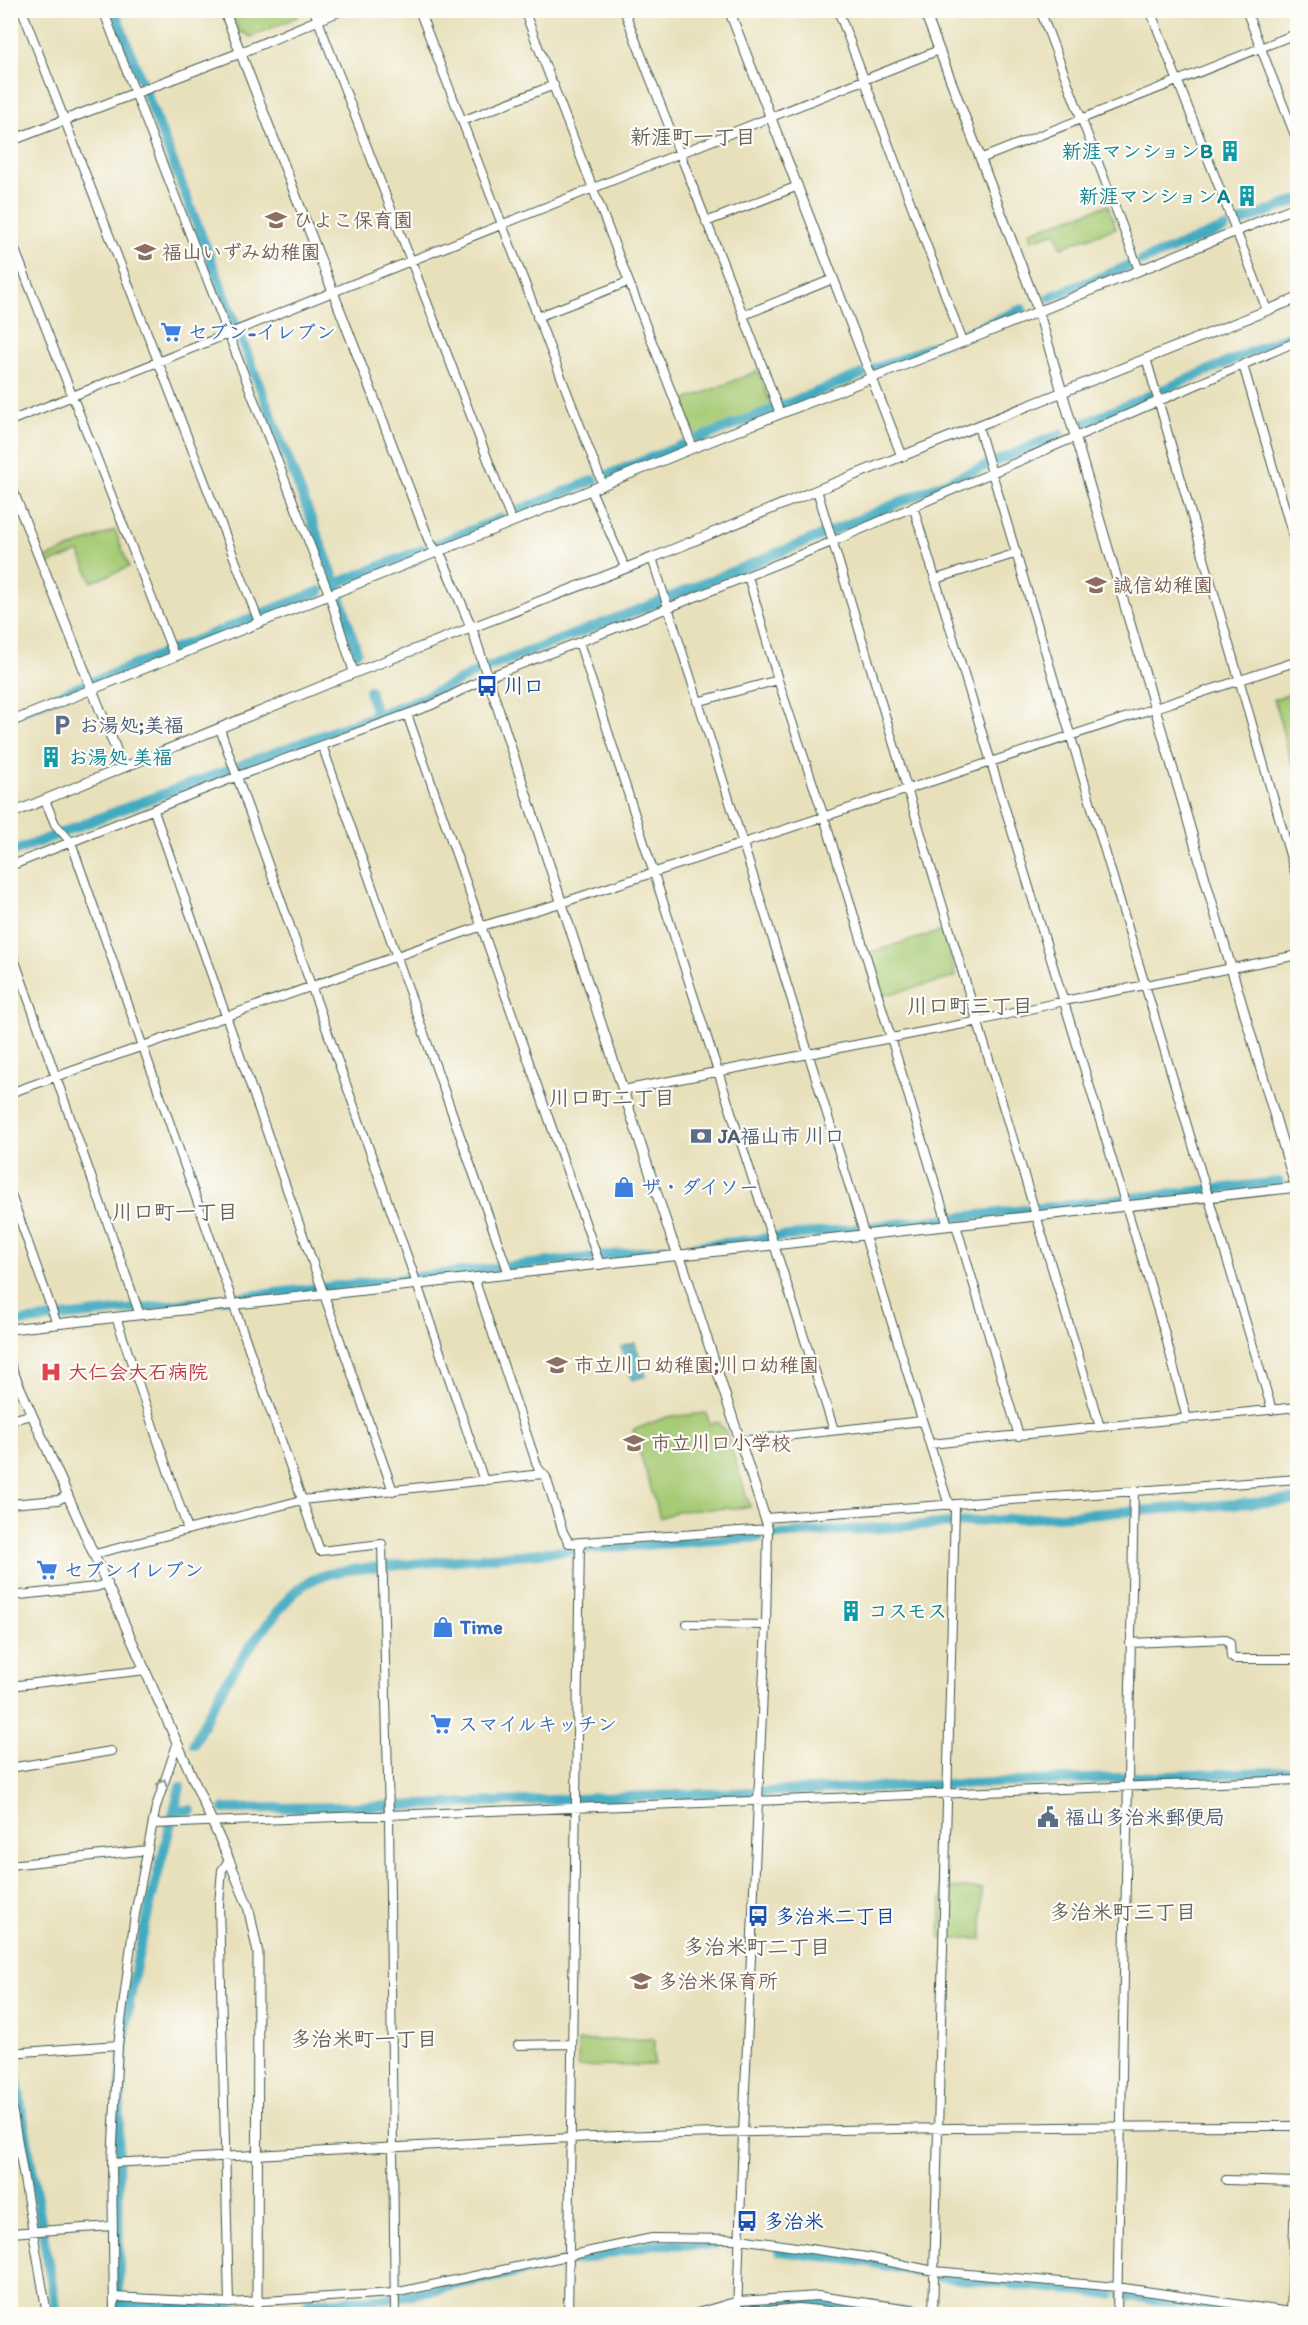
<svg xmlns="http://www.w3.org/2000/svg" width="1308" height="2325" viewBox="0 0 1308 2325" font-family="Itim,'Klee One',sans-serif">
<defs>
<pattern id="water-ripples" width="26" height="14" patternUnits="userSpaceOnUse" patternTransform="scale(1.5)"><rect width="26" height="14" fill="#42abc1"/><path d="M2 4q2-2 4 0t4 0M15 11q2-2 4 0t4 0" fill="none" stroke="#378c9e"/></pattern>
</defs>
<rect width="100%" height="100%" fill="#fdfcf7"/>
<filter id="ink" filterUnits="userSpaceOnUse"><feTurbulence type="fractalNoise" baseFrequency=".0167" numOctaves="2"/><feDisplacementMap in="SourceGraphic" scale="12" xChannelSelector="R" yChannelSelector="G"/><feConvolveMatrix kernelMatrix="1 2 1 2 8 2 1 2 1" color-interpolation-filters="sRGB"/></filter>
<filter id="wash" filterUnits="userSpaceOnUse"><feTurbulence type="fractalNoise" baseFrequency=".008" numOctaves="4" result="noise"/><feDisplacementMap in="SourceGraphic" scale="24" xChannelSelector="R" yChannelSelector="G"/><feGaussianBlur stdDeviation="1.35" result="paint"/><feColorMatrix in="noise" values="0 0 0 0 0 0 0 0 0 0 0 0 0 0 0 0 0 1.4 0 .05"/><feComposite in="paint" operator="in"/></filter>
<g filter="url(#wash)">
<rect width="100%" height="100%" fill="#e8e0bb"/>
<path fill="#a6ca74" stroke="#628454" stroke-width="1.5" d="M231 11H301L297 17 251 37 239 31Z
M1108 205 1116 228 1061 247 1056 232 1032 240 1029 232Z
M758 371 772 408 696 437 681 402Z
M115 530 129 567 92 582 79 552 43 566 41 560Z
M1297 692V764L1292 765 1274 699Z
M942 931 956 977 877 997 864 954Z
M706 1413 710 1424 718 1422 726 1432 750 1507 678 1511 660 1518 633 1430 667 1417Z
M942 1887 982 1889V1939H940Z
M654 2039V2065L578 2067V2041Z"/>
<path fill="url(#water-ripples)" stroke="#30747a" stroke-width="1.5" d="M635 1343 646 1376 632 1380 621 1347Z"/>
<g fill="none" stroke-linecap="round" stroke-linejoin="round">
<path stroke="#42abc1" stroke-width="10" d="M114 10 336 583 357 652
M1241 222 1298 200
M1141 261 1225 228
M1050 297 1131 265
M965 333 1022 309
M875 369 956 337
M784 405 862 374
M1085 423 1298 332
M698 439 771 410
M605 476 683 445
M516 512 594 480
M437 544 502 518
M333 585 424 549
M261 614 320 591
M226 628 253 618
M369 690 376 714
M10 715 219 631
M10 853 120 810 428 696 478 671 656 603 839 528 1060 434
M689 1247 1279 1182
M10 1323 664 1249
M775 1535 1298 1500
M586 1549 759 1537
M389 1566 574 1550
M194 1744C214 1698 240 1657 272 1619 282 1606 293 1591 307 1583 329 1570 355 1569 379 1567
M224 1809 393 1806 1298 1771
M175 1811 191 1810
M10 2042 57 2314
M779 2251 869 2262 921 2273
M939 2277 1111 2294
M1122 2295 1260 2314
M402 2296 654 2244 715 2245
M119 2303 222 2310 242 2309
M308 2303 391 2298
M119 2314C119 2206 113 2095 132 1987 144 1919 164 1854 180 1787
M710 2314C774 2293 845 2304 910 2314"/>
</g>
</g>
<g filter="url(#ink)">
<g fill="none" stroke-linecap="round" stroke-linejoin="round">
<defs>
<path id="minor" d="M22 10 259 622
M103 10 329 594 354 673
M314 10 512 522
M419 10 603 485
M524 10 693 448
M624 10C675 145 731 278 780 414
M838 10 963 342
M1040 10 1139 270
M1150 10 1267 310
M1246 10 1298 143
M462 121 554 85
M980 159 1298 33
M706 222 798 186
M10 237 174 655
M744 315 833 279
M537 317 628 282
M1146 358 1298 883
M1243 365 1298 553
M10 421 939 50
M978 426 1272 1410
M591 490 625 567
M817 490 1100 1427
M913 506 1165 1334 1187 1419
M652 558C754 871 848 1186 947 1499L955 1509 933 2314
M748 576 778 680 824 817 948 1226
M936 579 1017 553
M579 642 834 1430
M697 702 778 680
M407 714 600 1265
M220 729 417 1284 484 1481
M322 745 509 1274
M45 800 55 824 71 842 320 1551 382 1544 389 1816 395 2314
M154 811 393 1491
M10 866 238 776 432 705 488 677 668 608 834 541 1298 341
M10 947 140 1315
M623 1090 979 1021 1064 1001 1298 955
M10 1093 482 926 561 903 1298 661
M10 1192 57 1324
M956 1225 1019 1436
M474 1278 538 1468 546 1477 563 1532 569 1543 768 1529
M116 1317 188 1530
M10 1420 32 1415
M739 1441 922 1421
M930 1444 1298 1407
M10 1504 58 1500 68 1495
M95 1554 302 1500 542 1474
M10 1596 96 1587 108 1583
M687 1624 766 1625
M1130 1643 1226 1639 1230 1643 1231 1657 1234 1659H1298
M10 1686 146 1670
M10 1768 111 1751
M154 1824 1298 1780
M10 1865 148 1850
M518 2045 572 2044
M10 2053 118 2045
M10 2096 47 2314
M112 2163C265 2155 417 2145 570 2138 813 2128 1055 2126 1298 2126
M1226 2180 1295 2182
M10 2233 112 2226
M114 2297 229 2303 394 2293 652 2238 740 2239 866 2257 934 2271 1117 2287 1298 2313
M229 2303 219 1904 222 1870 229 1860
M114 2314 112 2163 118 2045 135 1914 156 1807 177 1744
M568 2314 580 1543
M694 2314 738 2301 818 2296 946 2314
M735 2314 798 2308 861 2314
M737 2314 743 2133 766 1625 768 1529 765 1518 1298 1479
M1117 2314 1134 1491
M1291 2314 1298 2106"/>
<path id="tertiary" d="M224 10 430 543 442 558 472 629 672 1240 683 1265 765 1518
M729 10 902 456
M924 10 1038 310 1297 1192
M10 141 240 53 342 10
M10 484 123 767
M10 722 512 522 693 448 963 342 1298 206
M10 814 354 673 652 558 817 490 1298 298
M10 1329 1298 1187
M10 1365 229 1860 248 1906 258 1953 257 2314"/>
</defs>
<use href="#minor" stroke="#3d5548" stroke-width="10"/>
<use href="#tertiary" stroke="#3d5548" stroke-width="11"/>
<use href="#minor" stroke="#fff" stroke-width="8"/>
<use href="#tertiary" stroke="#fff" stroke-width="9"/>
</g>
<defs><path id="oneway-chevron" d="M-2-3.5L2.5 0L-2 3.5" fill="none" stroke-width="1.6" stroke-linecap="round" stroke-linejoin="round" transform="scale(1.5)"/></defs>
<use stroke="#8f9e9a" href="#oneway-chevron" transform="translate(163 1783) rotate(-72)"/>
</g>
<defs>
<symbol id="building-bare" viewBox="-9 -9 18 18"><path d="M-4-6H4V6H1V3H-1V6H-4ZM-2.5-4.3h1.7v1.8h-1.7ZM.8-4.3h1.7v1.8H.8ZM-2.5-1h1.7V.8h-1.7ZM.8-1h1.7V.8H.8Z" fill="#0f9aa8" stroke="#fdfcf7" stroke-width="2.5" paint-order="stroke"/></symbol>
<symbol id="school-bare" viewBox="-9 -9 18 18"><path d="M0-5L7-2L0 1L-7-2ZM-4 1L0 2.5L4 1V4Q0 6-4 4Z" fill="#8d6e63" stroke="#fdfcf7" stroke-width="2.5" paint-order="stroke"/></symbol>
<symbol id="supermarket-bare" viewBox="-9 -9 18 18"><path d="M-6-5.5h2.5l.6 2H6L4.5 2H-2.5L-4.4-4H-6ZM-1.5 3.2a1.3 1.3 0 1 0 .1 0ZM3 3.2a1.3 1.3 0 1 0 .1 0Z" fill="#3f7fe0" stroke="#fdfcf7" stroke-width="2.5" paint-order="stroke"/></symbol>
<symbol id="bus-bare" viewBox="-9 -9 18 18"><path d="M-5-6H5V4H4V6H2V4H-2V6H-4V4H-5ZM-3.5-4V0h7V-4ZM-3.5 1.2v1.5H-2V1.2ZM2 1.2v1.5H3.5V1.2Z" fill="#1a4fb4" stroke="#fdfcf7" stroke-width="2.5" paint-order="stroke"/></symbol>
<symbol id="parking-bare" viewBox="-9 -9 18 18"><path d="M-3.5-5.5H1a3.5 3.5 0 0 1 0 7H-1V5.5H-3.5ZM-1-3.4V-.6H.8a1.4 1.4 0 0 0 0-2.8Z" fill="#5c6f8a" stroke="#fdfcf7" stroke-width="2.5" paint-order="stroke"/></symbol>
<symbol id="bank-bare" viewBox="-9 -9 18 18"><path d="M-6-4H6V4H-6ZM0-2.3a2.3 2.3 0 1 0 0 4.6a2.3 2.3 0 1 0 0-4.6Z" fill="#5c6f8a" stroke="#fdfcf7" stroke-width="2.5" paint-order="stroke"/></symbol>
<symbol id="shop-bare" viewBox="-9 -9 18 18"><path d="M-5-2.5h2.3a2.7 3.5 0 0 1 5.4 0H5L5.5 6h-11ZM-1.5-2.5h3a1.5 2.3 0 0 0-3 0Z" fill="#3f7fe0" stroke="#fdfcf7" stroke-width="2.5" paint-order="stroke"/></symbol>
<symbol id="hospital-bare" viewBox="-9 -9 18 18"><path d="M-5-5h3v3.5h4V-5h3V5h-3V1.5h-4V5h-3Z" fill="#e0444e" stroke="#fdfcf7" stroke-width="2.5" paint-order="stroke"/></symbol>
<symbol id="civic-bare" viewBox="-9 -9 18 18"><path d="M-.6-6.5H3V-4.5H.6V-3L4-1V1h2V6H-6V1h2V-1L-.6-3ZM-1.2 2.5V6h2.4V2.5Z" fill="#5c6f8a" stroke="#fdfcf7" stroke-width="2.5" paint-order="stroke"/></symbol>
</defs>
<g fill-rule="evenodd">
<use href="#building-bare" x="1215" y="136" width="30" height="30"/>
<use href="#building-bare" x="1232" y="181" width="30" height="30"/>
<use href="#school-bare" x="261" y="205" width="30" height="30"/>
<use href="#school-bare" x="130" y="237" width="30" height="30"/>
<use href="#supermarket-bare" x="156" y="317" width="30" height="30"/>
<use href="#school-bare" x="1081" y="570" width="30" height="30"/>
<use href="#bus-bare" x="472" y="671" width="30" height="30"/>
<use href="#parking-bare" x="47" y="710" width="30" height="30"/>
<use href="#building-bare" x="36" y="742" width="30" height="30"/>
<use href="#bank-bare" x="686" y="1121" width="30" height="30"/>
<use href="#shop-bare" x="609" y="1172" width="30" height="30"/>
<use href="#school-bare" x="542" y="1350" width="30" height="30"/>
<use href="#hospital-bare" x="36" y="1357" width="30" height="30"/>
<use href="#school-bare" x="619" y="1428" width="30" height="30"/>
<use href="#supermarket-bare" x="32" y="1555" width="30" height="30"/>
<use href="#building-bare" x="836" y="1596" width="30" height="30"/>
<use href="#shop-bare" x="428" y="1612" width="30" height="30"/>
<use href="#supermarket-bare" x="426" y="1709" width="30" height="30"/>
<use href="#civic-bare" x="1033" y="1802" width="30" height="30"/>
<use href="#bus-bare" x="743" y="1901" width="30" height="30"/>
<use href="#school-bare" x="626" y="1966" width="30" height="30"/>
<use href="#bus-bare" x="732" y="2206" width="30" height="30"/>
</g>
<g text-anchor="middle" stroke-width="4.5" stroke-linejoin="round" paint-order="stroke">
<g font-size="20" font-weight="bold" fill="#0d838f" stroke="#fdfcf7" text-anchor="end">
<text x="1213" y="158">新涯マンションB</text>
<text x="1230" y="203">新涯マンションA</text>
<text x="68" y="764" text-anchor="start">お湯処 美福</text>
<text x="868" y="1618" text-anchor="start">コスモス</text>
</g>
<g font-size="20" font-weight="bold" fill="#785e54" stroke="#fdfcf7" text-anchor="start">
<text x="293" y="227">ひよこ保育園</text>
<text x="162" y="259">福山いずみ幼稚園</text>
<text x="1113" y="592">誠信幼稚園</text>
<text x="574" y="1372">市立川口幼稚園;川口幼稚園</text>
<text x="651" y="1450">市立川口小学校</text>
<text x="658" y="1988">多治米保育所</text>
</g>
<g font-size="20" font-weight="bold" fill="#366cbe" stroke="#fdfcf7" text-anchor="start">
<text x="188" y="339">セブン-イレブン</text>
<text x="641" y="1194">ザ・ダイソー</text>
<text x="64" y="1577">セブンイレブン</text>
<text x="460" y="1634">Time</text>
<text x="458" y="1731">スマイルキッチン</text>
</g>
<g font-size="20" font-weight="bold" fill="#164399" stroke="#fdfcf7" text-anchor="start">
<text x="504" y="693">川口</text>
<text x="775" y="1923">多治米二丁目</text>
<text x="764" y="2228">多治米</text>
</g>
<g font-size="20" font-weight="bold" fill="#4e5e75" stroke="#fdfcf7" text-anchor="start">
<text x="79" y="732">お湯処;美福</text>
<text x="718" y="1143">JA福山市 川口</text>
<text x="1065" y="1824">福山多治米郵便局</text>
</g>
<g font-size="20" font-weight="bold" fill="#be3a42" stroke="#fdfcf7" text-anchor="start">
<text x="68" y="1379">大仁会大石病院</text>
</g>
<g font-size="21" font-weight="bold" fill="#64645c" stroke="#fdfcf7">
<text x="693" y="144">新涯町一丁目</text>
<text x="970" y="1013">川口町三丁目</text>
<text x="612" y="1105">川口町二丁目</text>
<text x="175" y="1219">川口町一丁目</text>
<text x="1123" y="1919">多治米町三丁目</text>
<text x="757" y="1954">多治米町二丁目</text>
<text x="364" y="2046">多治米町一丁目</text>
</g>
</g>
<rect width="1308" height="2325" fill="none" stroke="#fdfcf7" stroke-width="36"/>
</svg>
